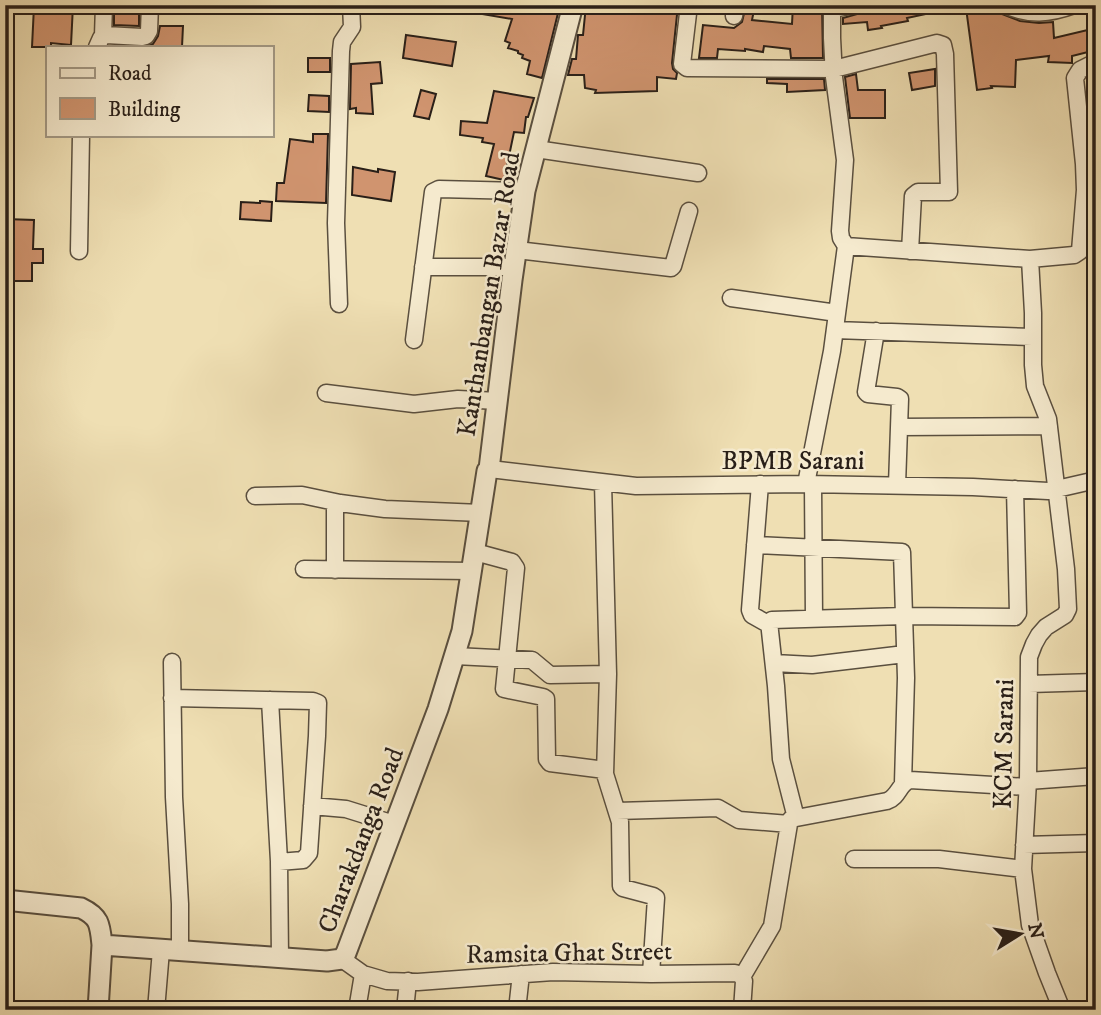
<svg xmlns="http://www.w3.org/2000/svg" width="1101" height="1015" viewBox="0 0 1101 1015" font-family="'IM FELL DW Pica',serif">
<rect width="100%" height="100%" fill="#efdfb3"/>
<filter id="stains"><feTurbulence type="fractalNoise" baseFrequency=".00286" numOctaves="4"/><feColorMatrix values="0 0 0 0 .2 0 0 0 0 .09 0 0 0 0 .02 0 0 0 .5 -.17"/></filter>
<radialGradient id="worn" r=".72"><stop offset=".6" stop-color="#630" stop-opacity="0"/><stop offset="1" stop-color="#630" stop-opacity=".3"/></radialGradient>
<path fill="#d0946f" stroke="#291f18" stroke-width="2" d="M58 5H73L71 45 51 43V47H32L34 6 58 7Z
M114 5H139V26L114 25Z
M470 5H560L542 78 527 74 530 61 522 58 523 55 518 53V51L508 48 510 43 505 41 512 19 470 12Z
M586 5H678L672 63 673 69 677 73 676 79 657 77V91L595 93 596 90 585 88 584 75H568L572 59H576L578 35H583Z
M746 5H755L752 20 792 24 793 5H822L823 58H791L790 49 764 46 763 52 745 49V51L718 49 717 58H699L703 25 734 28 742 22Z
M865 5H940V11L907 18 908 21 881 26 882 28 868 30 867 22 843 24V18L861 13Z
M987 6 988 13 997 12 1020 21 1039 23 1053 22 1054 38 1096 28V50L1072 56V63L1048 62 1049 56 1016 60 1015 87 991 86 992 88 977 90 966 8Z
M160 26H183L182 47 148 46 153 44 158 36Z
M406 35 456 42 452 66 403 58Z
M308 58H330V72H308Z
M380 62 382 83 371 84 373 114 356 113V108L350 109 351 64Z
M935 69V86L912 90 909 73Z
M856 74 858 90H885V118H850L845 77Z
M767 79H824L825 90 787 92V84L767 83Z
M421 90 436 94 429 119 414 116Z
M494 91 534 98 528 117H526L524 133 514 132 504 180 486 176 494 144 482 142 483 138 460 135 461 121 487 123Z
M309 95 329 96V112L308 111Z
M313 134H328L326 203 276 201 277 183H284L290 139 313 142Z
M353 167 378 172V169L395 172 391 201 352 195Z
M260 201 272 202 271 221 240 219 241 202 260 203Z
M5 219 34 220 33 249H43V263H32V281H5Z"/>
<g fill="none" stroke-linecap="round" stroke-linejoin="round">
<defs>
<path id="minor" d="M689 5 682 64 687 68 834 69 937 43 943 45 945 54 949 192H918L913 196 910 251
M1005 5C1030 16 1049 14 1074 5
M832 9 855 5
M734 16 736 5
M103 36 104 5
M97 47 101 38 106 35 142 37 146 36 149 31 150 5
M536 149 698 173
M846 246 1030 259
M517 250 671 268 673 266 689 211
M79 251 81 135
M423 267H514
M731 298 837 313
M339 304 336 223 341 51 342 42 352 27 351 5
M835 330 1032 337
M876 331 866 392 868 394 897 397 900 399 897 485
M414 340 433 192 439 189 525 191
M326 393 414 404 458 399 498 401
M899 427 1049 426
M490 469 636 486 806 484 973 487 1048 491 1096 480
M603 483 608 674 605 774 620 822 621 886 623 888 653 896 656 898 651 974
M760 484 750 610 752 615 768 624
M806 484 832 351 846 246 841 238 840 231 845 160 834 77 832 38V5
M813 484 814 618
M255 496 302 495 340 503 385 509 481 513
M755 545 902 552 906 678 903 783
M475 552 512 562 516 568 504 689 543 697 546 699 547 759 550 763 605 770
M304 569 472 571
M335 570V502
M455 656 532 660 550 675 608 674
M172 662 174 797 180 904V951
M774 663 812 665 905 654
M1029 684 1096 682
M172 698 313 701 318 703 317 736 309 853 303 860 279 862 280 958
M270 700 279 861
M1028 781 1096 776
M312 806 346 809 394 824
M617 811 718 808 739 820 789 824
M796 818 781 759 776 686 769 622 772 620 904 616 1015 617 1018 613 1015 489
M1024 845 1096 843
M854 859H939L1023 869
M342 959 363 974 357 1010
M363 974 387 981 418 982 553 972 651 974 735 973 741 975 744 981 742 1010
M742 977 772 926 789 824 791 819 887 801C899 797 899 783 910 780L1027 787
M156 1010 161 950
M405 1010 408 981
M517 1010 521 974
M1062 1010 1047 973 1030 925 1023 869 1028 781 1029 657 1034 644 1039 635 1046 627 1065 615 1068 609 1066 569 1048 419 1035 386 1033 365V313L1030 259 1074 255 1080 251 1085 190 1084 164 1075 78 1080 70 1096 62"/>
<path id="tertiary" d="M489 469 512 280 525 191 573 5
M5 900 81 908C100 917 100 925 102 945L327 961 342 959 346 953 438 709 462 631 487 471 490 469
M98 1010 102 945"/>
</defs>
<use href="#minor" stroke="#5a4f3f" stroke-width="19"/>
<use href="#tertiary" stroke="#5a4f3f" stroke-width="23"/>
<use href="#minor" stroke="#f5eace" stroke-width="16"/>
<use href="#tertiary" stroke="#f5eace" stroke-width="19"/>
</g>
<g text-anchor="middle" stroke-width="5" stroke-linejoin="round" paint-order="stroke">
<g font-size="26" fill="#291f18" stroke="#f5eace">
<text transform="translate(488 294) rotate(-81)" y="9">Kanthanbangan Bazar Road</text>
<text x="793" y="469">BPMB Sarani</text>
<text transform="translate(1003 744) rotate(-89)" y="9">KCM Sarani</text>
<text transform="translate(360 840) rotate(-69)" y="9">Charakdanga Road</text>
<text transform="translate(569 952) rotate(-1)" y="9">Ramsita Ghat Street</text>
</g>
</g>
<rect width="1101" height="1015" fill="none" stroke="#efdfb3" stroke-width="28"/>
<rect x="7" y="7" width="1087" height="1001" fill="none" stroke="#291f18" stroke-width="3.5"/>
<rect x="14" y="14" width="1073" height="987" fill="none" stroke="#291f18" stroke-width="2"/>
<rect x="46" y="46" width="228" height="91" fill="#f5eace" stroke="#a39985" stroke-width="2"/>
<rect x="60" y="68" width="35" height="10" fill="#f5eace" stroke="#a39985" stroke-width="2"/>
<text x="108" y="80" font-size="21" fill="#291f18">Road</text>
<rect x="60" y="98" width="35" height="21" fill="#d0946f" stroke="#a39985" stroke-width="2"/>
<text x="108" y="116" font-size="21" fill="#291f18">Building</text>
<g transform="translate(1020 934) rotate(79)" stroke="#f5eace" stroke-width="5" paint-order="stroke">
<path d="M0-5L12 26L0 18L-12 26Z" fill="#291f18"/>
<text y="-10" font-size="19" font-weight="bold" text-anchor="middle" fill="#291f18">N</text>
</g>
<rect width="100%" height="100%" filter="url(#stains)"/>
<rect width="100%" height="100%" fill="url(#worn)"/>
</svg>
